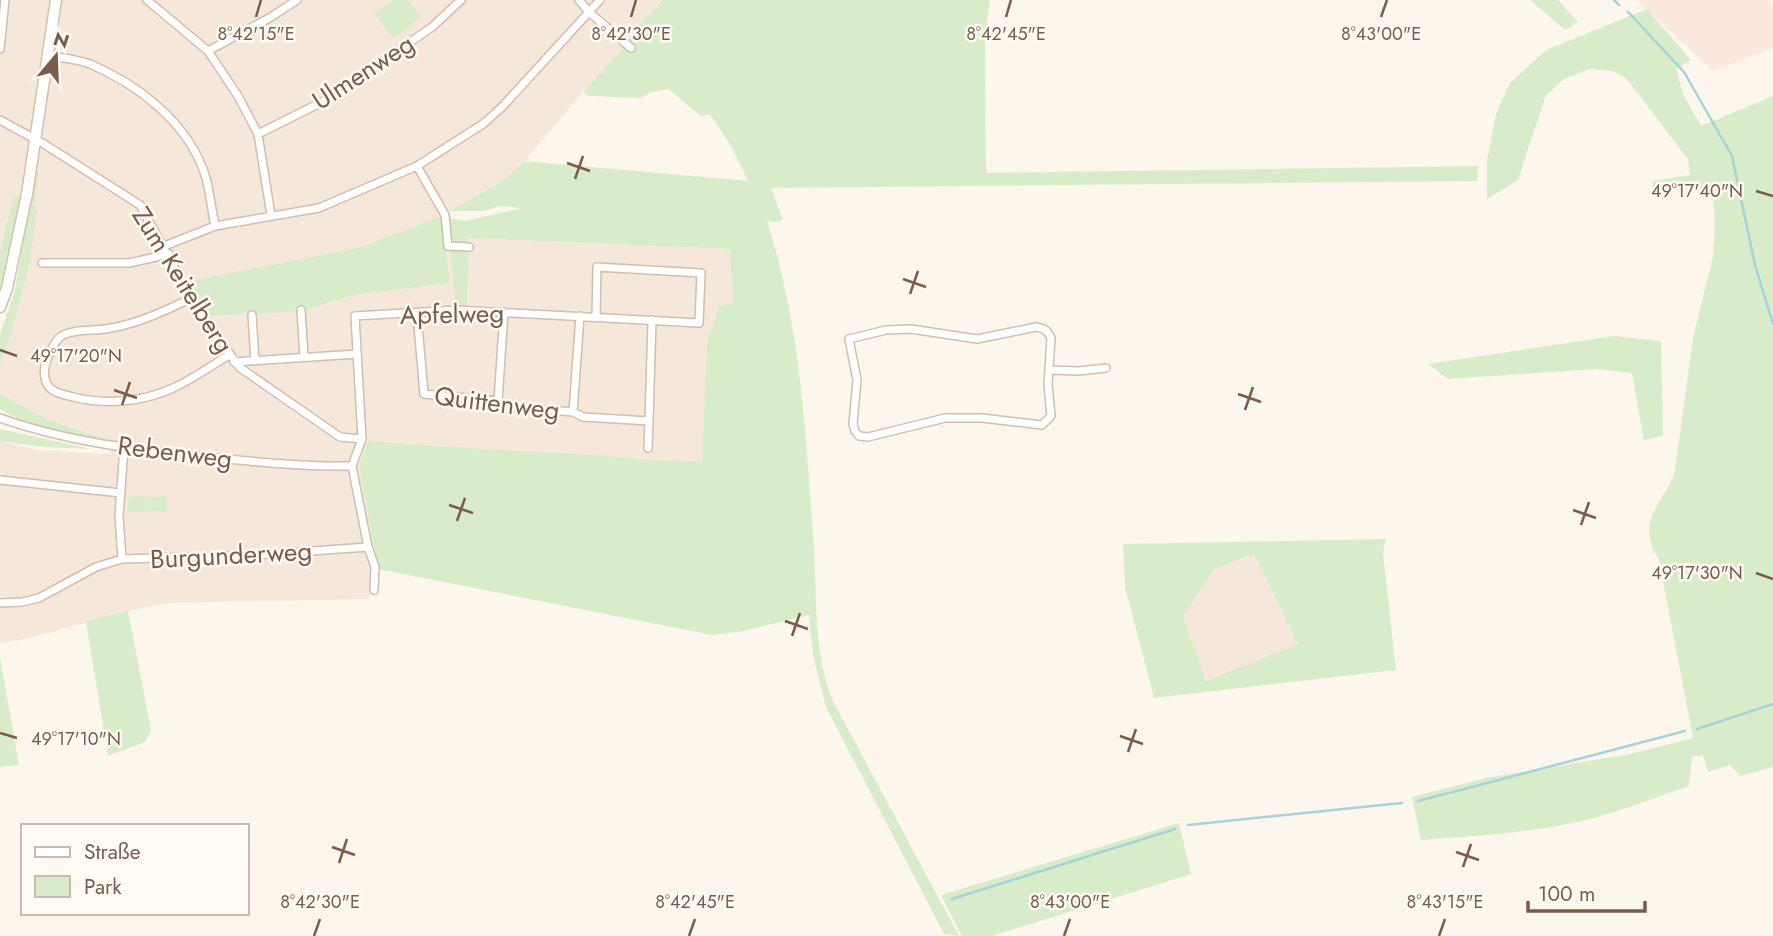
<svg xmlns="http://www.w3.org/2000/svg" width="1773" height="936" viewBox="0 0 1773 936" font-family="Jost,sans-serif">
<rect width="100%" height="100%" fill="#fdf6ec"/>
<path fill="#f5e8da" d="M0 0H662L622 45 621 51 583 92 524 162 504 180 445 213 450 249 467 251V238L729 249 734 303 720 307 707 342 702 462H657L595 456 472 450 359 467 378 569 368 599 168 603 128 611 26 639 0 643V441L38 450 110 454 114 442 46 419 2 395 0 391V364L11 335 30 262 37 211 35 201 14 197 0 251Z
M1254 554 1298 644 1206 681 1183 617 1214 569Z"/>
<path fill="#fde8e0" d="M1637 0H1769L1773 10V48L1713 71Z"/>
<path fill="#d8ecc9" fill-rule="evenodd" d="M393 0H407L421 16 394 39 374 14Z
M662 0H990L985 37 986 173 1478 166 1477 181 771 188 783 220 776 222 767 221C801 327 806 438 814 548 817 600 813 652 833 701L959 936 944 934 826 707 813 656 809 615 743 631 712 635 378 569 359 467 368 441C443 447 518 451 594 455 630 458 665 462 702 461L707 342 719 307 734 302 729 249 468 238 467 244 454 243 451 236 450 218 465 221 522 208 499 206 485 211H449L504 180 524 161 748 181 730 144 710 114 701 116 668 89 651 92 641 98 589 96 583 92 621 51 622 45Z
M1530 0H1558L1578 22 1565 30Z
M1647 9 1691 60 1676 69 1684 96 1701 126 1773 96V767L1740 776 1730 765 1708 772 1703 755 1692 757 1689 786C1654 798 1618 812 1582 821 1530 833 1475 836 1421 840L1412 797 1486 778 1630 754 1693 738 1659 560C1633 518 1665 505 1675 470L1693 338 1713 257 1715 224 1712 190 1652 189 1653 181 1690 175 1688 159 1626 78 1613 71 1590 69 1564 79 1546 95 1518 180 1487 199V160L1496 114 1510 83 1546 50Z
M36 172 39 173 35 201 37 211 30 262 11 335 0 364V334L14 294Z
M14 196 22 198 0 291V251Z
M442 216 450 283 354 295 301 311 205 316 185 282 358 248Z
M450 251H469L467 305 456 304Z
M1614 336 1661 341 1663 436 1644 440 1632 373 1595 369 1448 379 1428 364Z
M0 391 2 395 46 419 114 442C75 438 35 429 0 409Z
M0 429 92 449 43 447 0 441Z
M129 496 167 497V511L127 512Z
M1386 539 1383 553 1396 670 1154 698 1125 587 1123 544ZM1254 554 1298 644 1206 681 1183 617 1214 569Z
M128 611 151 730 145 742 108 756 86 621Z
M0 657 19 765 0 767Z
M1179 823 1191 874 992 936H962L941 895Z"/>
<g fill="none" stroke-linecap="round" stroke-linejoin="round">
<path stroke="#a5d3da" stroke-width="2.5" d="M1614 0 1619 5
M1628 12 1684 72 1732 156 1755 265 1773 324
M1697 729 1773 704
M1418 801 1685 731
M1188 825 1402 803
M952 899 1175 829"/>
<defs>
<path id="minor" d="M147 0 208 51 238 96 258 134 271 215
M579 0 589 12 631 48
M0 49 5 0
M208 51 271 17 297 0
M47 55C61 58 77 59 90 64 139 85 190 124 206 178 210 194 212 211 215 226
M0 120 44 144 140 205 191 298 239 367 340 437 362 439
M258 134 326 100 432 27 461 0
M417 166 445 215 448 246 469 247
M162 247 215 226 319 208 417 166 483 124 502 107 600 0
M42 263H129L169 254
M191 298C164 312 135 325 105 329 92 331 68 329 59 338 51 347 42 366 45 378 47 392 61 394 73 397 105 405 144 402 173 388 193 379 211 366 229 355
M301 310 304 357
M417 314 424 394 498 401V406L573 412 583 417 649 421 652 320
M252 315 255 361
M1036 327C1044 328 1047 330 1051 338L1048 384 1051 416 1042 425 982 418H945L868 437 859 436 855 431 853 424 857 380 849 339 886 330 911 329 977 339Z
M234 362 357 354
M1049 370 1079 371 1106 368
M498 401 504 312
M573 412 580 316
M0 418C67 442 138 450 209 457 257 462 304 467 352 466
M124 447 119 516 122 559 256 555 368 547
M648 448 649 421
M352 466 362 439 355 316 456 310 699 323 701 273 597 267 596 317
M352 466 368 547 375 567 374 590
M0 480 121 493
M0 603 22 602 39 598 96 567 122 559"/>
<path id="secondary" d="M0 307 7 288 27 194 56 0"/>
</defs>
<use href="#minor" stroke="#d1beb0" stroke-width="10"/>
<use href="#secondary" stroke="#d6c0b0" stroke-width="13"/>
<use href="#minor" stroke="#fff" stroke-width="7"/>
<use href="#secondary" stroke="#fff" stroke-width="10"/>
</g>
<path fill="none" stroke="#7a5c4d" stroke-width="2.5" d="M256 17 261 0M631 17 636 0M1006 17 1011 0M1381 17 1387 0M567 163 590 171M575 179 583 156M1756 191 1773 196M903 279 926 287M910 294 918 271M0 350 17 356M114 390 137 398M1238 394 1261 402M122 405 130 382M1245 410 1253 387M449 505 473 513M1573 510 1596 518M457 521 465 498M1581 525 1589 502M1756 573 1773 579M785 621 808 629M792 636 800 613M0 733 17 738M1120 736 1143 744M1128 752 1136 729M332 847 355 855M1456 852 1479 860M339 863 347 839M1463 867 1471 844M314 936 320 919M689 936 695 919M1064 936 1070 919M1439 936 1445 919"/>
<g text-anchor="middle" stroke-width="5" stroke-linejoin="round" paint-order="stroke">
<g font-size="26" fill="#7a5c4d" stroke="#fffaf3">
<text transform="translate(363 72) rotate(-33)" y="9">Ulmenweg</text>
<text transform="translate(183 280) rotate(58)" y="9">Zum Keitelberg</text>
<text transform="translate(452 314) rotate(-1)" y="9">Apfelweg</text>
<text transform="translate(497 403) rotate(7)" y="9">Quittenweg</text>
<text transform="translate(175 452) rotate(7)" y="9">Rebenweg</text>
<text transform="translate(231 555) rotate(-3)" y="9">Burgunderweg</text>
</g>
</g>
<g font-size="18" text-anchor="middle" fill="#7a5c4d" stroke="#fffaf3" stroke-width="5" stroke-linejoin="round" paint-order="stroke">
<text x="256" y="40">8°42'15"E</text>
<text x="631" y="40">8°42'30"E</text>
<text x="1006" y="40">8°42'45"E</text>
<text x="1381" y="40">8°43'00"E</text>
<text x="1697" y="197">49°17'40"N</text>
<text x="76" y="362">49°17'20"N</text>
<text x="1697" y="579">49°17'30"N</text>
<text x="76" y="745">49°17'10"N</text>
<text x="320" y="908">8°42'30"E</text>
<text x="695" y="908">8°42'45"E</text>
<text x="1070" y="908">8°43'00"E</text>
<text x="1445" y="908">8°43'15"E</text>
</g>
<rect x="21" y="824" width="228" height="91" fill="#fffaf3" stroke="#cabbb1" stroke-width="2"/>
<rect x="35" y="847" width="35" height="10" fill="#ffffff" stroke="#cabbb1" stroke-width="2"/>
<text x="84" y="859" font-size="21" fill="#7a5c4d">Straße</text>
<rect x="35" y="876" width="35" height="21" fill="#d8ecc9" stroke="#cabbb1" stroke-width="2"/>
<text x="84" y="894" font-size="21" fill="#7a5c4d">Park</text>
<g transform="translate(56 56) rotate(19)" stroke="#fffaf3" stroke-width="5" paint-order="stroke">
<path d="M0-5L12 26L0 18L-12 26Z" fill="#7a5c4d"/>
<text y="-10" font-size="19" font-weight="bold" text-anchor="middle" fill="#7a5c4d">N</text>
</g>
<path d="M1528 901v10h117v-10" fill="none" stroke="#7a5c4d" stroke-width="3.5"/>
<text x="1538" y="901" font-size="21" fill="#7a5c4d" stroke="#fffaf3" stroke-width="5" paint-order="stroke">100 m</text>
</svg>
